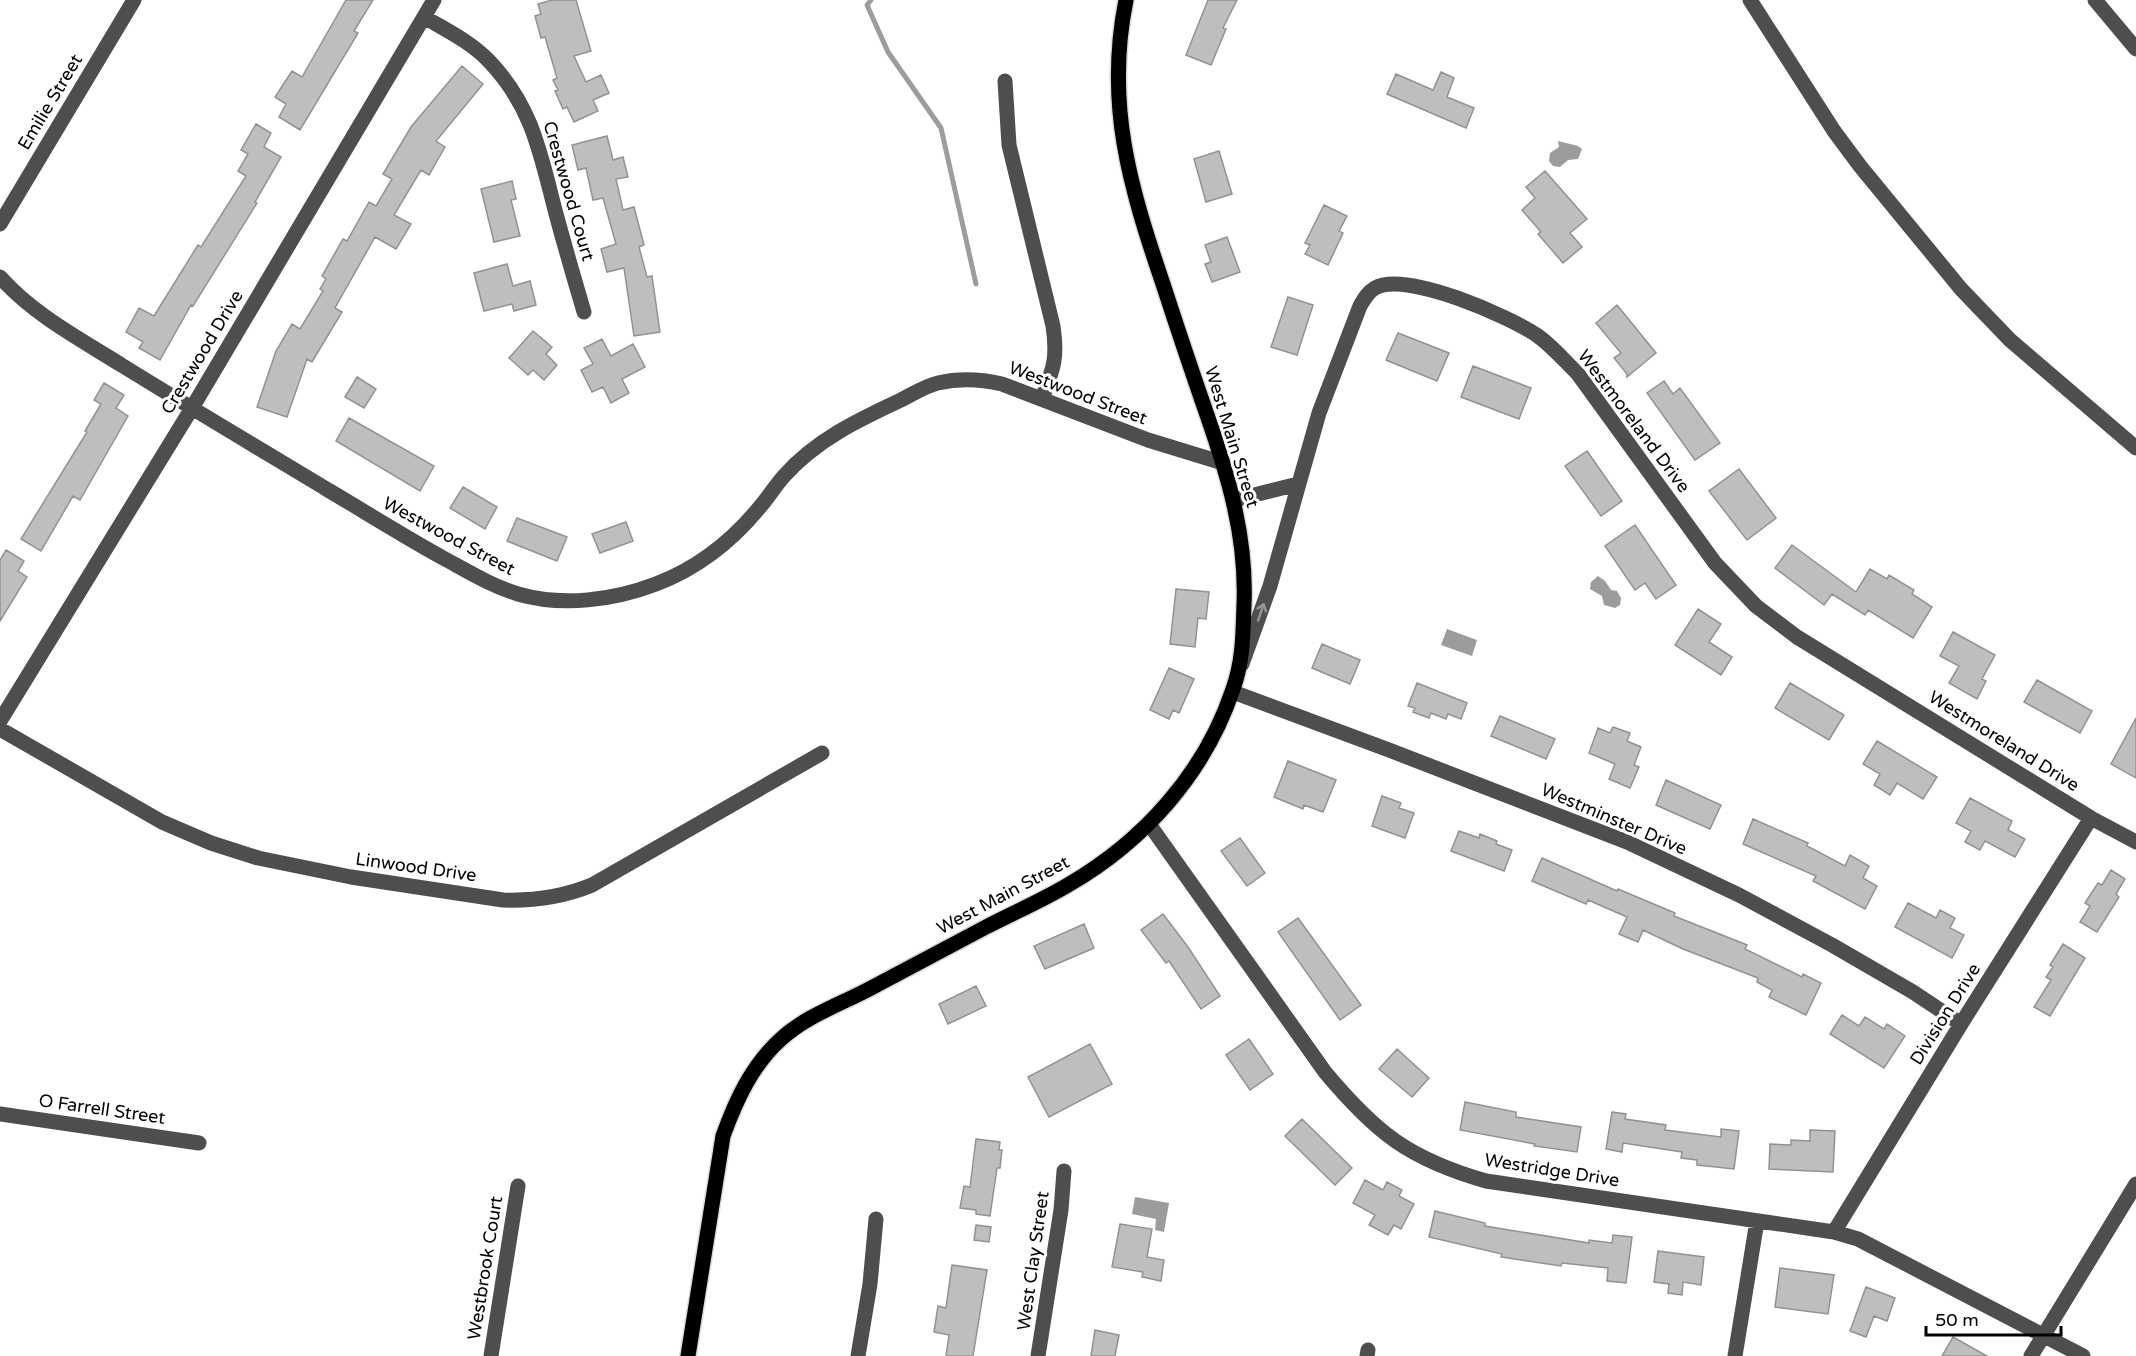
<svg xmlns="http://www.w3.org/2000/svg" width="2136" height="1356" viewBox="0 0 2136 1356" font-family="'Varela Round',sans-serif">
<rect width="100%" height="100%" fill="#fff"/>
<path fill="#9c9c9c" d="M1558 141 1578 146 1582 149 1578 159 1568 160 1560 167 1553 166 1549 161 1550 153 1559 147Z
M1598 576 1605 581 1611 590 1617 591 1621 598 1620 605 1615 608 1604 605 1602 596 1590 589 1591 582Z
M1447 629 1477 640 1472 656 1441 645Z
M1135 1197 1169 1203 1164 1232 1155 1230 1156 1219 1132 1214Z"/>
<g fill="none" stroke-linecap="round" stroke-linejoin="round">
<path stroke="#9c9c9c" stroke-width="5" d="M871 0 867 5 888 52 941 128 976 284"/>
</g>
<path fill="#bebebe" stroke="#929292" stroke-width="1.5" d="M346 0H373L354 31 358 33 300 130 279 117 286 104 275 97 292 71 302 77Z
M552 0H576L591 51 574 56 586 82 601 75 609 93 593 100 598 111 574 122 567 107 563 109 555 91 558 90 553 80 557 78 545 37 541 38 535 16 541 14 538 4Z
M1208 0H1237L1223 28 1226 29 1211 65 1186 55Z
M462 66 483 84 436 141 445 147 429 175 421 170 394 215 411 224 396 249 375 237 335 308 342 312 312 362 307 359 287 417 257 407 276 351 292 324 300 329 323 291 320 289 326 279 322 276 343 239 347 241 369 202 376 206 392 179 383 174 411 127Z
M1441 72 1454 78 1447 97 1474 108 1466 128 1387 94 1396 74 1433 90Z
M256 124 271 133 264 147 281 157 255 202 257 203 193 306 191 305 160 360 139 348 143 342 126 332 139 308 154 316 198 245 201 247 246 176 238 171 248 154 241 150Z
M607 136 613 160 623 157 628 177 616 179 623 210 634 207 644 245 639 247 647 277 652 276 660 332 634 336 624 268 607 272 601 249 616 244 603 198 593 200 586 168 578 170 572 145Z
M1219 151 1232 194 1206 202 1194 159Z
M1545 171 1587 219 1570 233 1582 247 1563 263 1538 234 1541 232 1522 210 1535 198 1526 187Z
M512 181 516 199 511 200 520 236 494 242 481 189Z
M1324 205 1347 216 1339 231 1343 233 1328 265 1305 254 1310 245 1305 243Z
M1227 237 1240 272 1212 282 1205 264 1211 262 1205 245Z
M507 264 513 286 530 281 536 305 514 311 512 304 484 311 474 273Z
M1288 297 1313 305 1297 355 1271 347Z
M1617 305 1656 353 1627 377V374L1614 358 1621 353 1596 323Z
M533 331 552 347 546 354 557 365 544 380 533 370 528 375 509 358Z
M1398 333 1449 353 1437 381 1386 360Z
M602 339 611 356 633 344 645 367 622 379 629 393 611 403 603 387 592 392 581 370 593 364 584 348Z
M1473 366 1531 388 1519 419 1461 397Z
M357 377 376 389 364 408 345 397Z
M1664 381 1673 394 1680 388 1720 443 1695 460 1647 393Z
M104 383 124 395 116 408 128 416 80 500 73 496 41 551 21 539 87 432 85 431 101 404 94 400Z
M349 418 434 466 420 491 336 441Z
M1587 451 1622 501 1601 516 1565 466Z
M1739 469 1776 518 1747 540 1709 491Z
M463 487 497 507 485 529 450 508Z
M517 518 567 537 557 561 507 541Z
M626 522 633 541 600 553 592 534Z
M1635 525 1676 585 1656 599 1645 583 1635 590 1605 546Z
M1792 545 1856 592 1870 569 1887 579 1889 575 1914 590 1912 594 1932 607 1913 638 1868 610 1865 615 1832 594 1824 605 1775 568Z
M6 550 24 561 18 571 27 577 0 621V560Z
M1176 589 1209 592 1206 619 1198 618 1195 647 1170 644Z
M1698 609 1721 624 1709 642 1732 657 1721 675 1675 645Z
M1953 632 1995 655 1982 679 1986 681 1977 699 1949 683 1959 666 1940 656Z
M1322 644 1360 660 1350 684 1312 668Z
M1169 668 1194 679 1179 713 1173 710 1169 719 1150 710Z
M2037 680 2092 711 2080 733 2024 702Z
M1417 683 1467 703 1461 719 1448 714 1446 719 1431 713 1429 718 1413 712 1415 708 1408 706Z
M1790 683 1844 715 1829 740 1775 708Z
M1500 716 1555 739 1546 759 1491 736Z
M2136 718V778L2111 764Z
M1613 727 1630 733 1627 741 1641 747 1634 765 1639 767 1630 788 1609 779 1615 764 1589 753 1598 728 1610 733Z
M1877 741 1937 777 1923 799 1897 783 1890 795 1874 785 1880 774 1863 764Z
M1288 761 1336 780 1323 812 1304 805 1303 809 1274 797Z
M1666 780 1721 805 1710 829 1656 805Z
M1382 796 1401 803 1399 808 1414 813 1405 838 1372 826Z
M1970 798 2012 821 2008 830 2025 839 2015 857 1985 841 1980 850 1965 842 1971 831 1956 823Z
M1753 819 1808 843 1807 846 1845 866 1850 855 1869 866 1863 878 1877 886 1865 909 1813 881 1816 876 1743 844Z
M1459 831 1479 838 1480 834 1497 841 1496 844 1512 850 1504 871 1451 851Z
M1240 838 1265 873 1247 886 1221 851Z
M1542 858 1617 891 1618 889 1675 913 1674 916 1747 945 1745 949 1802 977 1803 974 1821 983 1806 1015 1769 997 1772 990 1757 982 1758 978 1683 949 1643 930 1638 942 1619 934 1627 917 1588 900 1586 904 1532 881Z
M2111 870 2125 879 2116 894 2119 897 2097 932 2080 922 2090 906 2085 903 2098 883 2102 885Z
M1908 903 1936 918 1940 910 1955 918 1950 928 1964 935 1952 958 1895 927Z
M1163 914 1188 947 1220 996 1201 1009 1169 961 1166 963 1141 930Z
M1298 918 1361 1005 1340 1020 1278 932Z
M1084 924 1094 948 1045 969 1034 946Z
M2063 944 2085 958 2050 1016 2034 1007 2051 980 2046 977 2053 967 2050 965Z
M976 986 986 1006 948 1024 939 1004Z
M1842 1015 1859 1026 1865 1017 1884 1029 1887 1024 1905 1036 1884 1068 1830 1034Z
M1249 1039 1273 1074 1250 1090 1226 1055Z
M1090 1044 1112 1084 1049 1117 1028 1077Z
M1397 1049 1429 1078 1412 1097 1379 1069Z
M1465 1102 1516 1112V1117L1581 1127 1577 1152 1534 1146 1535 1144 1460 1130Z
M1612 1112 1626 1114 1625 1119 1666 1125 1665 1130 1721 1137V1129L1739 1131 1734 1169 1697 1165V1160L1681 1158 1682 1152 1623 1143 1622 1152 1606 1149Z
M1302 1119 1352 1168 1335 1185 1285 1136Z
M1810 1130 1835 1131 1833 1172 1769 1169 1770 1144 1791 1145V1140L1810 1141Z
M976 1139 1000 1142 999 1150H1002L1000 1168H997L990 1216 976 1214V1210L960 1208 964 1186 970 1187Z
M1365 1180 1383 1190 1387 1182 1402 1190 1399 1196 1414 1204 1401 1229 1394 1225 1388 1235 1369 1225 1375 1215 1353 1203Z
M1435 1211 1485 1223V1226L1589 1243V1240L1612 1243 1613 1235 1632 1237 1626 1283 1607 1281 1608 1268 1562 1263 1561 1266 1501 1257 1502 1254 1429 1237Z
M1120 1224 1152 1229 1147 1257 1164 1260 1161 1281 1142 1277 1143 1272 1112 1267Z
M976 1225 991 1227 989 1242 974 1240Z
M1658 1251 1704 1257 1701 1285 1683 1282 1682 1295 1668 1293 1669 1284 1654 1282Z
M952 1265 987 1270 973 1356H946L949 1335 934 1332 938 1306 946 1308Z
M1780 1268 1834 1275 1828 1314 1775 1307Z
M1866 1287 1895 1298 1887 1321 1874 1316 1866 1337 1850 1331Z
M1095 1330 1119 1335 1115 1356H1091Z
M1953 1337 1987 1356H1942Z"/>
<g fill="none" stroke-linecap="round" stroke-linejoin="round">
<defs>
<path id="major" d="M688 1356 723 1136C736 1100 752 1065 781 1039 807 1015 842 1004 873 987 911 967 948 947 986 927 1013 913 1041 901 1068 885 1144 841 1205 773 1233 689 1243 662 1243 634 1244 605 1247 537 1228 475 1206 412 1191 369 1177 327 1163 284 1130 187 1105 104 1126 0"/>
</defs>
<use href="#major" stroke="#dbdbdb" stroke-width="18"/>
<path stroke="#4e4e4e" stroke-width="15" d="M1750 0 1834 131 1860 166 1961 289 2010 340 2136 448
M2095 0 2136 49
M424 17C446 30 471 42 489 61 532 106 540 152 555 210 564 244 574 278 584 312
M1005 81 1009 145 1053 326C1058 359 1053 369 1042 399
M0 224 134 0
M0 277C34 315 80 339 123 366 191 408 260 449 328 490 367 513 405 537 445 559 469 572 492 586 518 594 563 607 614 600 656 584 698 568 731 542 759 508 768 498 775 486 784 476 816 440 858 420 901 400 913 394 925 386 938 383 960 378 980 379 1002 384L1148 440 1223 463
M1234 500 1298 484
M1242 664 1270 586 1319 413 1360 306C1364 299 1368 292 1375 288 1405 270 1511 317 1538 336 1553 347 1565 361 1578 374L1715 563 1756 606 1797 637 2091 818 2136 842
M1233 692 1389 750 1627 842 1739 895 1832 945 1913 992 1961 1024
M0 721 192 408 434 0
M0 729 162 822 211 843 258 858 351 877 503 900C534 901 563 897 592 885L822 753
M1149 824 1325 1072C1376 1133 1409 1159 1486 1181L1834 1232 1858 1239 2083 1356
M0 1114 199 1143
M1834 1232 1961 1024 2091 818
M491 1356 518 1186
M858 1356 870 1284 876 1219
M1038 1356 1061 1210 1064 1171
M1367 1356 1368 1350
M1735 1356 1757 1221
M2031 1356 2136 1184"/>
<use href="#major" stroke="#000" stroke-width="15"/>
</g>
<defs><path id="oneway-shaft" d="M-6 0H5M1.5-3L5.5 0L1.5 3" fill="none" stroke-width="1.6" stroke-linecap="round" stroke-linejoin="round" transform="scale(1.5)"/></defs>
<use stroke="#959595" href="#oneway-shaft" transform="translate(1261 612) rotate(-71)"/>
<g text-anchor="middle" stroke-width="6" stroke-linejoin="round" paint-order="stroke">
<g font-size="18" fill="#000" stroke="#fff">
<text transform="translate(50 102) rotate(-59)" y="6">Emilie Street</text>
<text transform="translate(569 191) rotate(74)" y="6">Crestwood Court</text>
<text transform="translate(202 352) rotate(-59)" y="6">Crestwood Drive</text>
<text transform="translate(1078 393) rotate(21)" y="6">Westwood Street</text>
<text transform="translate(1634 421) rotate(53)" y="6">Westmoreland Drive</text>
<text transform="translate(1232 437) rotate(73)" y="6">West Main Street</text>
<text transform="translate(449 536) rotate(28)" y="6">Westwood Street</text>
<text transform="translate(2004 741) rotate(32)" y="6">Westmoreland Drive</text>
<text transform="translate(1614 819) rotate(23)" y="6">Westminster Drive</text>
<text transform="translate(416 867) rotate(8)" y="6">Linwood Drive</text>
<text transform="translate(1003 895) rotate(-28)" y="6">West Main Street</text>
<text transform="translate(1945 1014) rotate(-58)" y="6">Division Drive</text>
<text transform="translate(102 1109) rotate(8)" y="6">O Farrell Street</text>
<text transform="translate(1552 1170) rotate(9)" y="6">Westridge Drive</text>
<text transform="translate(1033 1261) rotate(-82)" y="6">West Clay Street</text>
<text transform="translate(485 1268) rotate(-81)" y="6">Westbrook Court</text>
</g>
</g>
<path d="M1926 1326v9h135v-9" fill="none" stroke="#000000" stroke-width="3"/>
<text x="1935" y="1326" font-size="18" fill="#000000" stroke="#ffffff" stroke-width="4.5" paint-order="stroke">50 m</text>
</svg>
